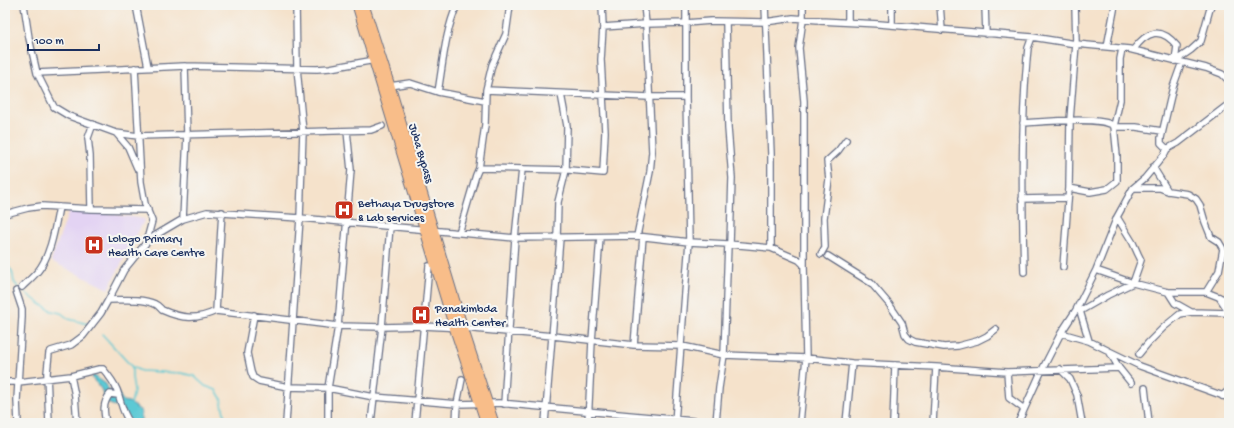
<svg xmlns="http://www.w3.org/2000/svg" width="1234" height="428" viewBox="0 0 1234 428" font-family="'Gochi Hand',sans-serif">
<rect width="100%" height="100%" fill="#f6f6f2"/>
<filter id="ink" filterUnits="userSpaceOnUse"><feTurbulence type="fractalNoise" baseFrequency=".025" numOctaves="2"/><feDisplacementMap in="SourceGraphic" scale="8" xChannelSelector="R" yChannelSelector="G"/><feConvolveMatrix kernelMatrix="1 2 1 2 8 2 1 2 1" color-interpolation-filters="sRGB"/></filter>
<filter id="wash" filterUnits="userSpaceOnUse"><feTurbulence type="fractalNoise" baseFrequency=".012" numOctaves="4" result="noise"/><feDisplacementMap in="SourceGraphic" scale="16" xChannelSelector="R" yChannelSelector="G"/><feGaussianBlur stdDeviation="0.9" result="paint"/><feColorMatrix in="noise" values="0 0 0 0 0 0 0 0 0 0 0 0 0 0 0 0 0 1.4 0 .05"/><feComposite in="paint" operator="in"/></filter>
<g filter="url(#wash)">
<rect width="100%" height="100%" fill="#f5e2cb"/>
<path fill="#e3d3f3" d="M70 208 145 219 108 289 51 261Z"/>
<path fill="#5cc9d4" stroke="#3c7c99" d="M93 375 106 384 109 391H117L123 401 129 402 141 411V420L145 423H126C122 419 124 417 122 413 119 407 112 405 107 403L101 389 92 378Z"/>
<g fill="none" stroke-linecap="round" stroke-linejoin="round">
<path stroke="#5cc9d4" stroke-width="1.5" d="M5 263 12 271 14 282 18 287 39 303 52 311 61 313 69 319 88 324
M102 334 132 367 141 371 181 373 194 376 205 386 216 390 221 398 226 423
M131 404 134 391 132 377V367"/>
</g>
</g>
<g filter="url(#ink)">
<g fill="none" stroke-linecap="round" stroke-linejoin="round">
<defs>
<path id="minor" d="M24 5 29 38 37 73 54 107 69 116 116 133 138 136 371 130 382 126
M136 5 148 67
M765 5 771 154V248
M803 5V19L799 48 804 101V265
M940 5 942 30
M985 5 986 34
M848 21V5
M726 22 728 128 732 178 730 244
M892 25V5
M603 27 646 24 686 23 711 21 765 22 793 18 819 20 820 21 879 24 1032 37 1076 44 1129 49 1206 68 1222 74 1229 81
M1107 47 1115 5
M1133 50C1147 31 1161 26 1177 46L1175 61
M1175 61 1191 50 1201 41 1211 5
M135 68 141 182 145 204 152 221 146 243
M37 73 185 66 317 69 330 68 375 60
M390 86 410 83 438 92 485 101
M486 90 649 97H686
M438 92C443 63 445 32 457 5
M1023 123C1042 122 1101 116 1114 126L1117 156V181L1107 189 1090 192 1069 188
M1114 126 1120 100V59L1122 49
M1114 127H1136L1162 131
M116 133 128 147 137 168
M1167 149 1161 143V138L1173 87 1182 62
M1153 167 1168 191
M479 168 569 170 603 173 605 132 601 60 603 27 602 5
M1134 188H1160L1168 191 1188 194 1196 199 1200 205 1205 222 1211 237 1219 242 1223 249 1219 271 1206 292
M1022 199 1068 198
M91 209 90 156 88 138 93 124
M5 214 28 208 42 206 91 209 148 210
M183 219 187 135 185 66
M459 233 476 175 479 168 485 125 486 90 492 65 506 34 510 5
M637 236 650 172 652 152 646 24 644 5
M557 238 558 202 566 170 567 126 561 94
M821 254 825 247 824 218 829 179 827 161 838 151 846 140
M828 256 871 283 889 304 902 323 905 334 909 339 915 342 944 347 958 346 977 341 987 336 996 329
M1063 267 1069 188 1070 120 1076 44 1075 5
M1096 270 1133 283 1168 292H1206L1229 301
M1024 272C1022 201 1021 129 1027 58L1028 48 1032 37
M22 287C27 282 33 277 38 271 51 255 55 227 59 207
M16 291 22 309V317L17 400 18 423
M1168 292 1175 303 1191 312 1229 313
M1219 297 1229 312
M109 300C123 300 142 298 155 304 158 305 160 308 162 310 182 319 197 320 216 311L338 326 382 327 423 326 463 328 553 336 634 345 682 346 724 355 806 358 852 363 936 367 1007 372 1119 368
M1076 310 1080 311 1108 295 1133 283 1141 260 1138 254 1133 243 1117 217
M216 311 222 212
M1080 311 1089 341
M254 315 247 353 251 372 253 377 259 381 288 387 328 388 374 397 457 404 499 403 715 423
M1061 333 1089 341 1109 351 1119 368 1131 383
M634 345 643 237
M1109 351 1140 366 1229 398
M1139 354 1148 343 1164 327 1180 314 1191 312
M1060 369 1070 379 1077 395 1082 423
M1007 372 1009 398 1024 409
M71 376 75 396 77 423
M5 382H18L71 376 99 369H103C109 376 114 382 117 390 122 404 121 410 130 423
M1145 388 1149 423
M1222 396 1229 390
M504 404 515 238 522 169
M675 422 689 242 686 97V5
M49 423 47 373 49 353 51 351 71 345 83 336 101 313 111 295 124 270 146 243 156 235 183 219 207 212 300 218 515 238 637 236 689 242 728 244 771 248 799 260 804 265 806 358 800 423
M106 423C104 412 102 404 110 394L118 395
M286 423 300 218 303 132 297 68 296 5
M328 423V388L338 326 351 170 347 131
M371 423 382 327 390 226
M415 423 429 266
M456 423 457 404 462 379
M545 423 560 238
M588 423 592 341 600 237
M716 423 719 388 724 355 728 244
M846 423 852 363
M893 423 895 365
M933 423 936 367
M1018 423 1042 370 1061 333 1076 310 1096 270 1117 217 1133 188 1145 178 1164 155 1167 149 1178 143 1229 104"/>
<path id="primary" d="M357 5 454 327 486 423
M364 5 390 86 463 328 494 423"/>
</defs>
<use href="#minor" stroke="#676e84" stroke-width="8"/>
<use href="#primary" stroke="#676e84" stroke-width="11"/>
<use href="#minor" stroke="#fff" stroke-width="5.5"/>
<use href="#primary" stroke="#f8bd89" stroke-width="9"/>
</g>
</g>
<defs>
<symbol id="hospital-square" viewBox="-11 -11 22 22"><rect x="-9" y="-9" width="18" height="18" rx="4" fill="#c8321e" stroke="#f6f6f2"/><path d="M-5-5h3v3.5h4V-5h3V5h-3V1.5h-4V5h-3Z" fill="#fff"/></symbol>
</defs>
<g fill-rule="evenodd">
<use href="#hospital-square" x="333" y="199" width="22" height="22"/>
<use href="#hospital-square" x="83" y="234" width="22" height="22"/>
<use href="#hospital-square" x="410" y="304" width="22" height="22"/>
</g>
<g text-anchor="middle" stroke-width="4" stroke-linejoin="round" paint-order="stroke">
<g font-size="12" fill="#1b2f5e" stroke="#f6f6f2">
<text transform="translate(422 153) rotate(73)" y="4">Juba Bypass</text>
</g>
<g font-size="12" fill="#1b2f5e" stroke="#f6f6f2" text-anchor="start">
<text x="358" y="207">Bethaya Drugstore<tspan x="358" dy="14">&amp; Lab services</tspan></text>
<text x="108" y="242">Lologo Primary<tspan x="108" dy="14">Health Care Centre</tspan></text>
<text x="435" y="312">Panakimbda<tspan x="435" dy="14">Health Center</tspan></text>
</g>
</g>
<rect width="1234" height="428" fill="none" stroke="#f6f6f2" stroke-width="20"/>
<path d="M28 44v6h71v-6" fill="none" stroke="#1b2f5e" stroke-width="2"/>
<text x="34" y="44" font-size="12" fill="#1b2f5e" stroke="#f6f6f2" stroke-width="3" paint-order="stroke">100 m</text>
</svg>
